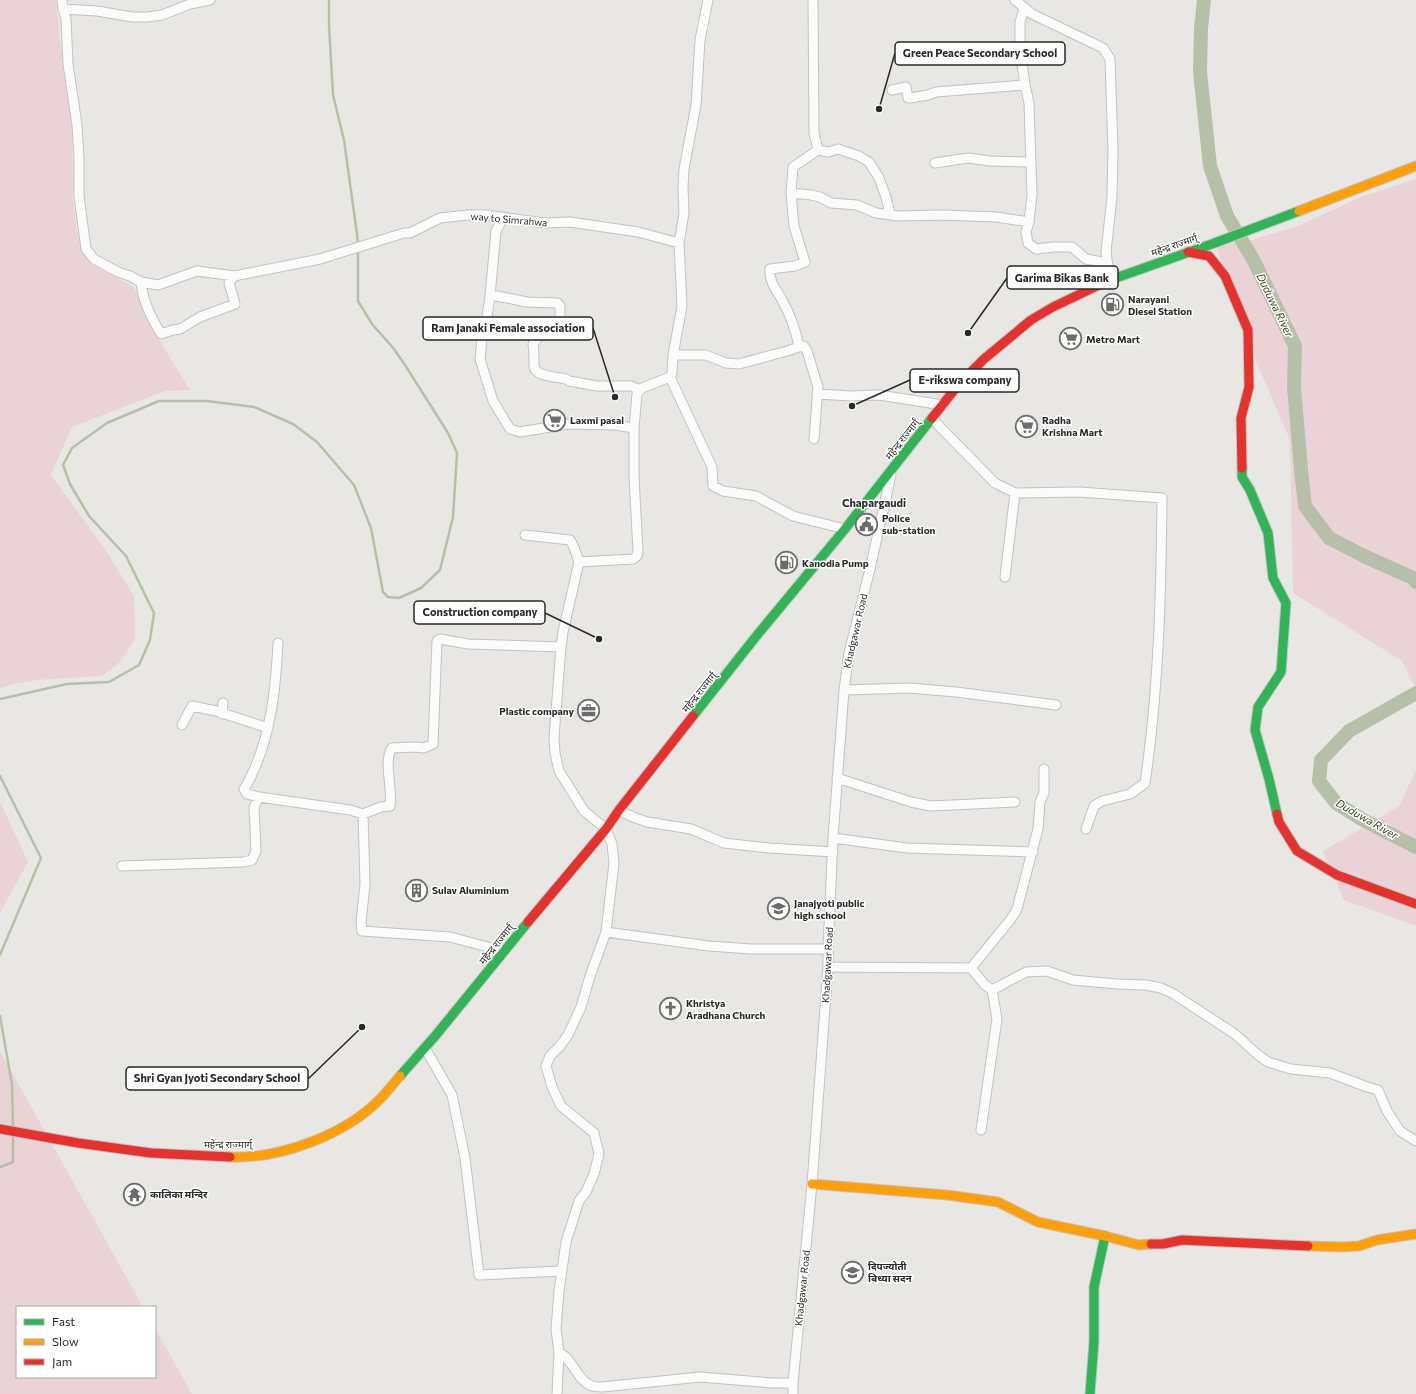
<svg xmlns="http://www.w3.org/2000/svg" width="1416" height="1394" viewBox="0 0 1416 1394" font-family="Commissioner,'Noto Sans Devanagari',sans-serif">
<rect width="100%" height="100%" fill="#e9e7e4"/>
<path fill="#ead3d6" d="M0 0H56L59 33 72 125 73 196 77 231 90 264 133 286 161 343 190 390 165 391 72 427 51 475 105 549 134 596 135 639 120 662 102 676 38 680 13 684 0 689Z
M1416 179V689L1402 661 1293 593 1290 440 1244 333 1215 243 1251 240 1298 226 1361 197Z
M1416 770V926L1344 900 1323 851 1399 806Z
M0 801 28 862 0 913Z
M0 1051 143 1307H17V1377H155V1328L192 1394H0Z"/>
<g fill="none" stroke-linecap="round" stroke-linejoin="round">
<path stroke="#b6c0a8" stroke-width="2.5" d="M329 0V25L333 95 344 140 357 234 358 245
M0 699 67 684 109 682 139 665 150 640 154 613 126 556 89 516 70 484 63 465 72 448 107 423 159 401H207L254 407 293 424 317 442 354 485 371 528 383 592 388 597 399 598 421 588 440 570 453 517 457 453 448 433 405 365 394 349 372 324 358 301V250
M0 776 41 858 0 955
M0 1016 12 1085 13 1126
M0 1167 13 1162V1137"/>
<path stroke="#b6c0a8" stroke-width="14" d="M1204 0 1201 28 1200 72 1210 166 1227 216 1253 259 1295 346 1294 387 1301 470 1305 506 1329 538 1366 557 1413 578 1416 582
M1416 693 1349 731 1321 760 1319 781 1336 803 1365 821 1416 847"/>
<defs>
<path id="street" d="M62 0 63 9 97 11 132 17H148L162 15 190 4 210 0
M813 0 814 133 818 150 828 152 838 149 859 156 869 162 879 178 886 197 890 214
M1015 0 1032 14 1103 48 1110 59 1113 149 1112 197 1106 252 1110 280
M63 9 66 19 68 64 77 125 79 159V196L86 249 94 259 118 272 130 276 141 282C143 302 151 317 161 334L173 330 180 329 200 317 235 304 229 283 234 276 320 259 404 233H410L440 218 468 215H486L545 223 570 222 638 232 679 243
M1024 9 1020 22V50L1025 85 1029 103 1032 195 1029 222
M892 90 906 87 908 98H910L928 95 936 92 1025 85
M935 163 968 158 990 161 1030 162
M791 193 811 195 820 197 831 203 857 205 876 213 898 216 942 215 996 217 1029 222 1026 232 1028 243 1036 249 1053 247H1072L1086 259 1107 263
M503 218 496 231 490 296 487 317 482 338 480 359 493 401 510 429 520 432 568 424 615 425 634 428
M141 282 158 285 197 271 234 276
M490 296H497L527 302 557 303 560 306V320L542 333 533 344C534 351 534 358 534 366 535 377 558 377 566 379L569 381 597 386H631L640 390
M799 347 804 346 807 351 818 387 814 439
M673 355H706L726 363 739 364 787 351 799 347C796 331 790 314 782 300 776 289 769 282 770 269L795 266 805 262 794 226 791 193 793 167 818 150
M670 377 712 467 713 486 723 491 756 496 793 516 845 529
M817 394 851 396 879 395 943 405
M933 418 938 425 995 483 1015 493 1080 492 1162 498C1161 593 1159 688 1145 783L1130 794 1102 801 1094 806 1086 829
M525 535 570 540C575 547 576 554 579 562
M1005 577 1015 493
M278 643C276 681 273 716 261 752 256 765 252 777 244 789L247 794 259 797 350 810 363 814 381 807 390 806C393 790 383 761 392 748L416 747 424 748 433 744 437 641 440 639 468 644 561 647
M844 690 909 688 956 692 1056 705
M222 714 223 703
M182 725 192 706 216 711 268 728
M837 778 911 802 931 806 1015 802
M619 810 633 817 647 822 691 829 724 843 769 848 833 852
M363 814 365 884 361 922 362 931 450 937 503 951
M833 838 907 848 1033 852
M122 866 243 862 252 860 256 851 254 807 259 797
M606 932 709 946 751 949H828
M828 967 971 968 1011 919 1017 909 1038 829 1040 802 1044 793V769
M971 968 985 985 992 990 997 1019 981 1130
M992 990 1026 972 1047 971 1073 980 1117 984 1146 985 1161 988 1172 993 1235 1034 1258 1055 1268 1062 1291 1069 1330 1073 1367 1087 1378 1090 1387 1111 1400 1131 1416 1141
M425 1048 452 1095 465 1158 479 1275 562 1271
M559 1353C573 1358 576 1379 590 1385 593 1387 598 1387 602 1387L700 1377 772 1383H793
M557 1394 559 1353 556 1329 559 1291 566 1242 579 1201 586 1192 594 1174 599 1154 594 1133 561 1106 552 1087 546 1066 550 1056 560 1046 568 1035 581 1007 590 976 606 932 614 863 612 844 606 829 584 811 559 771 555 753 554 737 561 647 563 632 579 562 633 559 637 556 638 551 634 477V428L637 394 642 388 670 377 672 373 673 355 682 306 679 243 684 213 683 188 684 169 696 105 700 40 708 0
M793 1394V1383L812 1184 828 967V949L833 838 844 690 849 653 870 569 891 475"/>
<path id="fast" d="M1099 285 1110 280 1212 244 1299 211
M1242 468V477L1250 490 1268 533 1273 578 1286 603 1281 672 1258 707 1255 730 1269 779 1277 814
M693 716 758 634 845 529 932 418
M400 1076 436 1035 528 922
M1090 1394 1094 1341V1287L1105 1236"/>
<path id="slow" d="M1299 211 1416 166
M230 1157C280 1159 345 1135 380 1099 387 1092 393 1084 400 1076
M812 1184 947 1195 998 1202 1038 1222 1105 1236 1139 1245 1151 1244
M1308 1246 1342 1247 1359 1246 1377 1240 1416 1234"/>
<path id="jam" d="M1188 252 1209 256 1225 276 1248 330 1249 387 1241 418 1242 468
M932 418 959 384 984 359 1031 320 1053 307 1099 285
M1277 814 1279 822 1297 851 1337 875 1416 904
M528 922 606 829 619 810 693 716
M0 1129 78 1143 151 1153 230 1157
M1151 1244H1163L1182 1240 1308 1246"/>
</defs>
<use href="#street" stroke="#c3c2c0" stroke-width="11"/>
<use href="#fast" stroke="#c3c2c0" stroke-width="11"/>
<use href="#slow" stroke="#c3c2c0" stroke-width="11"/>
<use href="#jam" stroke="#c3c2c0" stroke-width="11"/>
<use href="#street" stroke="#fcfbfb" stroke-width="9"/>
<use href="#fast" stroke="#30b455" stroke-width="9"/>
<use href="#slow" stroke="#ff9f0a" stroke-width="9"/>
<use href="#jam" stroke="#e5322d" stroke-width="9"/>
</g>
<defs>
<symbol id="fuel-ring" viewBox="-11 -11 22 22"><circle r="9.5" fill="#fff" stroke="#6d6c6a" stroke-width="1.5"/><path d="M-5.5-6h7V0h2V4h1.3V-2.5L3-4.5l.8-.8L6-3V5H2.5V1h-1V6h-7ZM-4.2-4.7v3.2H.2V-4.7Z" fill="#6d6c6a"/></symbol>
<symbol id="supermarket-ring" viewBox="-11 -11 22 22"><circle r="9.5" fill="#fff" stroke="#6d6c6a" stroke-width="1.5"/><path d="M-6-5.5h2.5l.6 2H6L4.5 2H-2.5L-4.4-4H-6ZM-1.5 3.2a1.3 1.3 0 1 0 .1 0ZM3 3.2a1.3 1.3 0 1 0 .1 0Z" fill="#6d6c6a"/></symbol>
<symbol id="civic-ring" viewBox="-11 -11 22 22"><circle r="9.5" fill="#fff" stroke="#6d6c6a" stroke-width="1.5"/><path d="M-.6-6.5H3V-4.5H.6V-3L4-1V1h2V6H-6V1h2V-1L-.6-3ZM-1.2 2.5V6h2.4V2.5Z" fill="#6d6c6a"/></symbol>
<symbol id="office-ring" viewBox="-11 -11 22 22"><circle r="9.5" fill="#fff" stroke="#6d6c6a" stroke-width="1.5"/><path d="M-6-3h4V-5.5h4V-3h4V5H-6ZM-1-4.5V-3h2v-1.5ZM-6 0V1H6V0Z" fill="#6d6c6a"/></symbol>
<symbol id="building-ring" viewBox="-11 -11 22 22"><circle r="9.5" fill="#fff" stroke="#6d6c6a" stroke-width="1.5"/><path d="M-4-6H4V6H1V3H-1V6H-4ZM-2.5-4.3h1.7v1.8h-1.7ZM.8-4.3h1.7v1.8H.8ZM-2.5-1h1.7V.8h-1.7ZM.8-1h1.7V.8H.8Z" fill="#6d6c6a"/></symbol>
<symbol id="school-ring" viewBox="-11 -11 22 22"><circle r="9.5" fill="#fff" stroke="#6d6c6a" stroke-width="1.5"/><path d="M0-5L7-2L0 1L-7-2ZM-4 1L0 2.5L4 1V4Q0 6-4 4Z" fill="#6d6c6a"/></symbol>
<symbol id="church-ring" viewBox="-11 -11 22 22"><circle r="9.5" fill="#fff" stroke="#6d6c6a" stroke-width="1.5"/><path d="M-1.2-6h2.4v3.5h3.3v2.4h-3.3V6h-2.4V-.1h-3.3v-2.4h3.3Z" fill="#6d6c6a"/></symbol>
<symbol id="temple-ring" viewBox="-11 -11 22 22"><circle r="9.5" fill="#fff" stroke="#6d6c6a" stroke-width="1.5"/><path d="M0-6L5-2H3V0L6.5 2.5H4V6H1.5V3h-3V6H-4V2.5H-6.5L-3 0V-2H-5Z" fill="#6d6c6a"/></symbol>
</defs>
<g fill-rule="evenodd">
<use href="#fuel-ring" x="1100" y="292" width="25" height="25"/>
<use href="#supermarket-ring" x="1058" y="326" width="25" height="25"/>
<use href="#supermarket-ring" x="542" y="408" width="25" height="25"/>
<use href="#supermarket-ring" x="1014" y="414" width="25" height="25"/>
<use href="#civic-ring" x="854" y="512" width="25" height="25"/>
<use href="#fuel-ring" x="774" y="550" width="25" height="25"/>
<use href="#office-ring" x="576" y="698" width="25" height="25"/>
<use href="#building-ring" x="404" y="878" width="25" height="25"/>
<use href="#school-ring" x="766" y="896" width="25" height="25"/>
<use href="#church-ring" x="658" y="996" width="25" height="25"/>
<use href="#temple-ring" x="122" y="1182" width="25" height="25"/>
<use href="#school-ring" x="840" y="1260" width="25" height="25"/>
</g>
<g text-anchor="middle" stroke-width="3" stroke-linejoin="round" paint-order="stroke">
<g font-size="10" fill="#2a2928" stroke="#fff">
<text transform="translate(509 219) rotate(5)" y="4">way to Simrahwa</text>
<text transform="translate(1174 245) rotate(-19)" y="4">महेन्द्र राज्मार्ग्</text>
<text transform="translate(902 439) rotate(-52)" y="4">महेन्द्र राज्मार्ग्</text>
<text transform="translate(855 631) rotate(-77)" y="4">Khadgawar Road</text>
<text transform="translate(699 692) rotate(-51)" y="4">महेन्द्र राज्मार्ग्</text>
<text transform="translate(496 944) rotate(-51)" y="4">महेन्द्र राज्मार्ग्</text>
<text transform="translate(827 965) rotate(-87)" y="4">Khadgawar Road</text>
<text x="228" y="1148">महेन्द्र राज्मार्ग्</text>
<text transform="translate(802 1288) rotate(-84)" y="4">Khadgawar Road</text>
</g>
<g font-size="10" font-weight="bold" fill="#2a2928" stroke="#fff" text-anchor="start">
<text x="1128" y="303">Narayani<tspan x="1128" dy="12">Diesel Station</tspan></text>
<text x="1086" y="343">Metro Mart</text>
<text x="570" y="424">Laxmi pasal</text>
<text x="1042" y="424">Radha<tspan x="1042" dy="12">Krishna Mart</tspan></text>
<text x="882" y="522">Police<tspan x="882" dy="12">sub-station</tspan></text>
<text x="802" y="567">Kanodia Pump</text>
<text x="574" y="715" text-anchor="end">Plastic company</text>
<text x="432" y="894">Sulav Aluminium</text>
<text x="794" y="907">Janajyoti public<tspan x="794" dy="12">high school</tspan></text>
<text x="686" y="1007">Khristya<tspan x="686" dy="12">Aradhana Church</tspan></text>
<text x="150" y="1198">कालिका मन्दिर</text>
<text x="868" y="1270">दिपज्योती<tspan x="868" dy="12">बिध्या सदन</tspan></text>
</g>
<g font-size="11" font-style="italic" fill="#334814" stroke="#fff">
<text transform="translate(1275 305) rotate(64)" y="4">Duduwa River</text>
<text transform="translate(1367 819) rotate(30)" y="4">Duduwa River</text>
</g>
<g font-size="11" font-weight="bold" fill="#2a2928" stroke="#fff">
<text x="874" y="507">Chapargaudi</text>
</g>
</g>
<path fill="none" stroke="#2a2928" stroke-width="1.5" d="M879 109L895 53M968 333L1007 278M615 397L593 328M852 406L910 380M599 639L545 613M362 1027L308 1079"/>
<g fill="#2a2928" stroke="#fff" stroke-width="1.5">
<circle cx="879" cy="109" r="4"/>
<circle cx="968" cy="333" r="4"/>
<circle cx="615" cy="397" r="4"/>
<circle cx="852" cy="406" r="4"/>
<circle cx="599" cy="639" r="4"/>
<circle cx="362" cy="1027" r="4"/>
</g>
<g fill="#fff" stroke="#2a2928" stroke-width="1.5">
<rect x="895" y="42" width="170" height="23" rx="4"/>
<rect x="1007" y="266" width="111" height="23" rx="4"/>
<rect x="423" y="317" width="170" height="23" rx="4"/>
<rect x="910" y="369" width="109" height="23" rx="4"/>
<rect x="414" y="601" width="131" height="23" rx="4"/>
<rect x="126" y="1067" width="182" height="23" rx="4"/>
</g>
<g font-size="11" text-anchor="middle" font-weight="bold" fill="#2a2928">
<text x="980" y="57">Green Peace Secondary School</text>
<text x="1062" y="282">Garima Bikas Bank</text>
<text x="508" y="332">Ram Janaki Female association</text>
<text x="965" y="384">E-rikswa company</text>
<text x="480" y="616">Construction company</text>
<text x="217" y="1082">Shri Gyan Jyoti Secondary School</text>
</g>
<rect x="16" y="1306" width="140" height="72" fill="#ffffff" stroke="#aaa9a9"/>
<rect x="24" y="1319" width="20" height="6" fill="#30b455" stroke="#aaa9a9"/>
<text x="52" y="1326" font-size="12" fill="#2a2928">Fast</text>
<rect x="24" y="1339" width="20" height="6" fill="#ff9f0a" stroke="#aaa9a9"/>
<text x="52" y="1346" font-size="12" fill="#2a2928">Slow</text>
<rect x="24" y="1359" width="20" height="6" fill="#e5322d" stroke="#aaa9a9"/>
<text x="52" y="1366" font-size="12" fill="#2a2928">Jam</text>
</svg>
